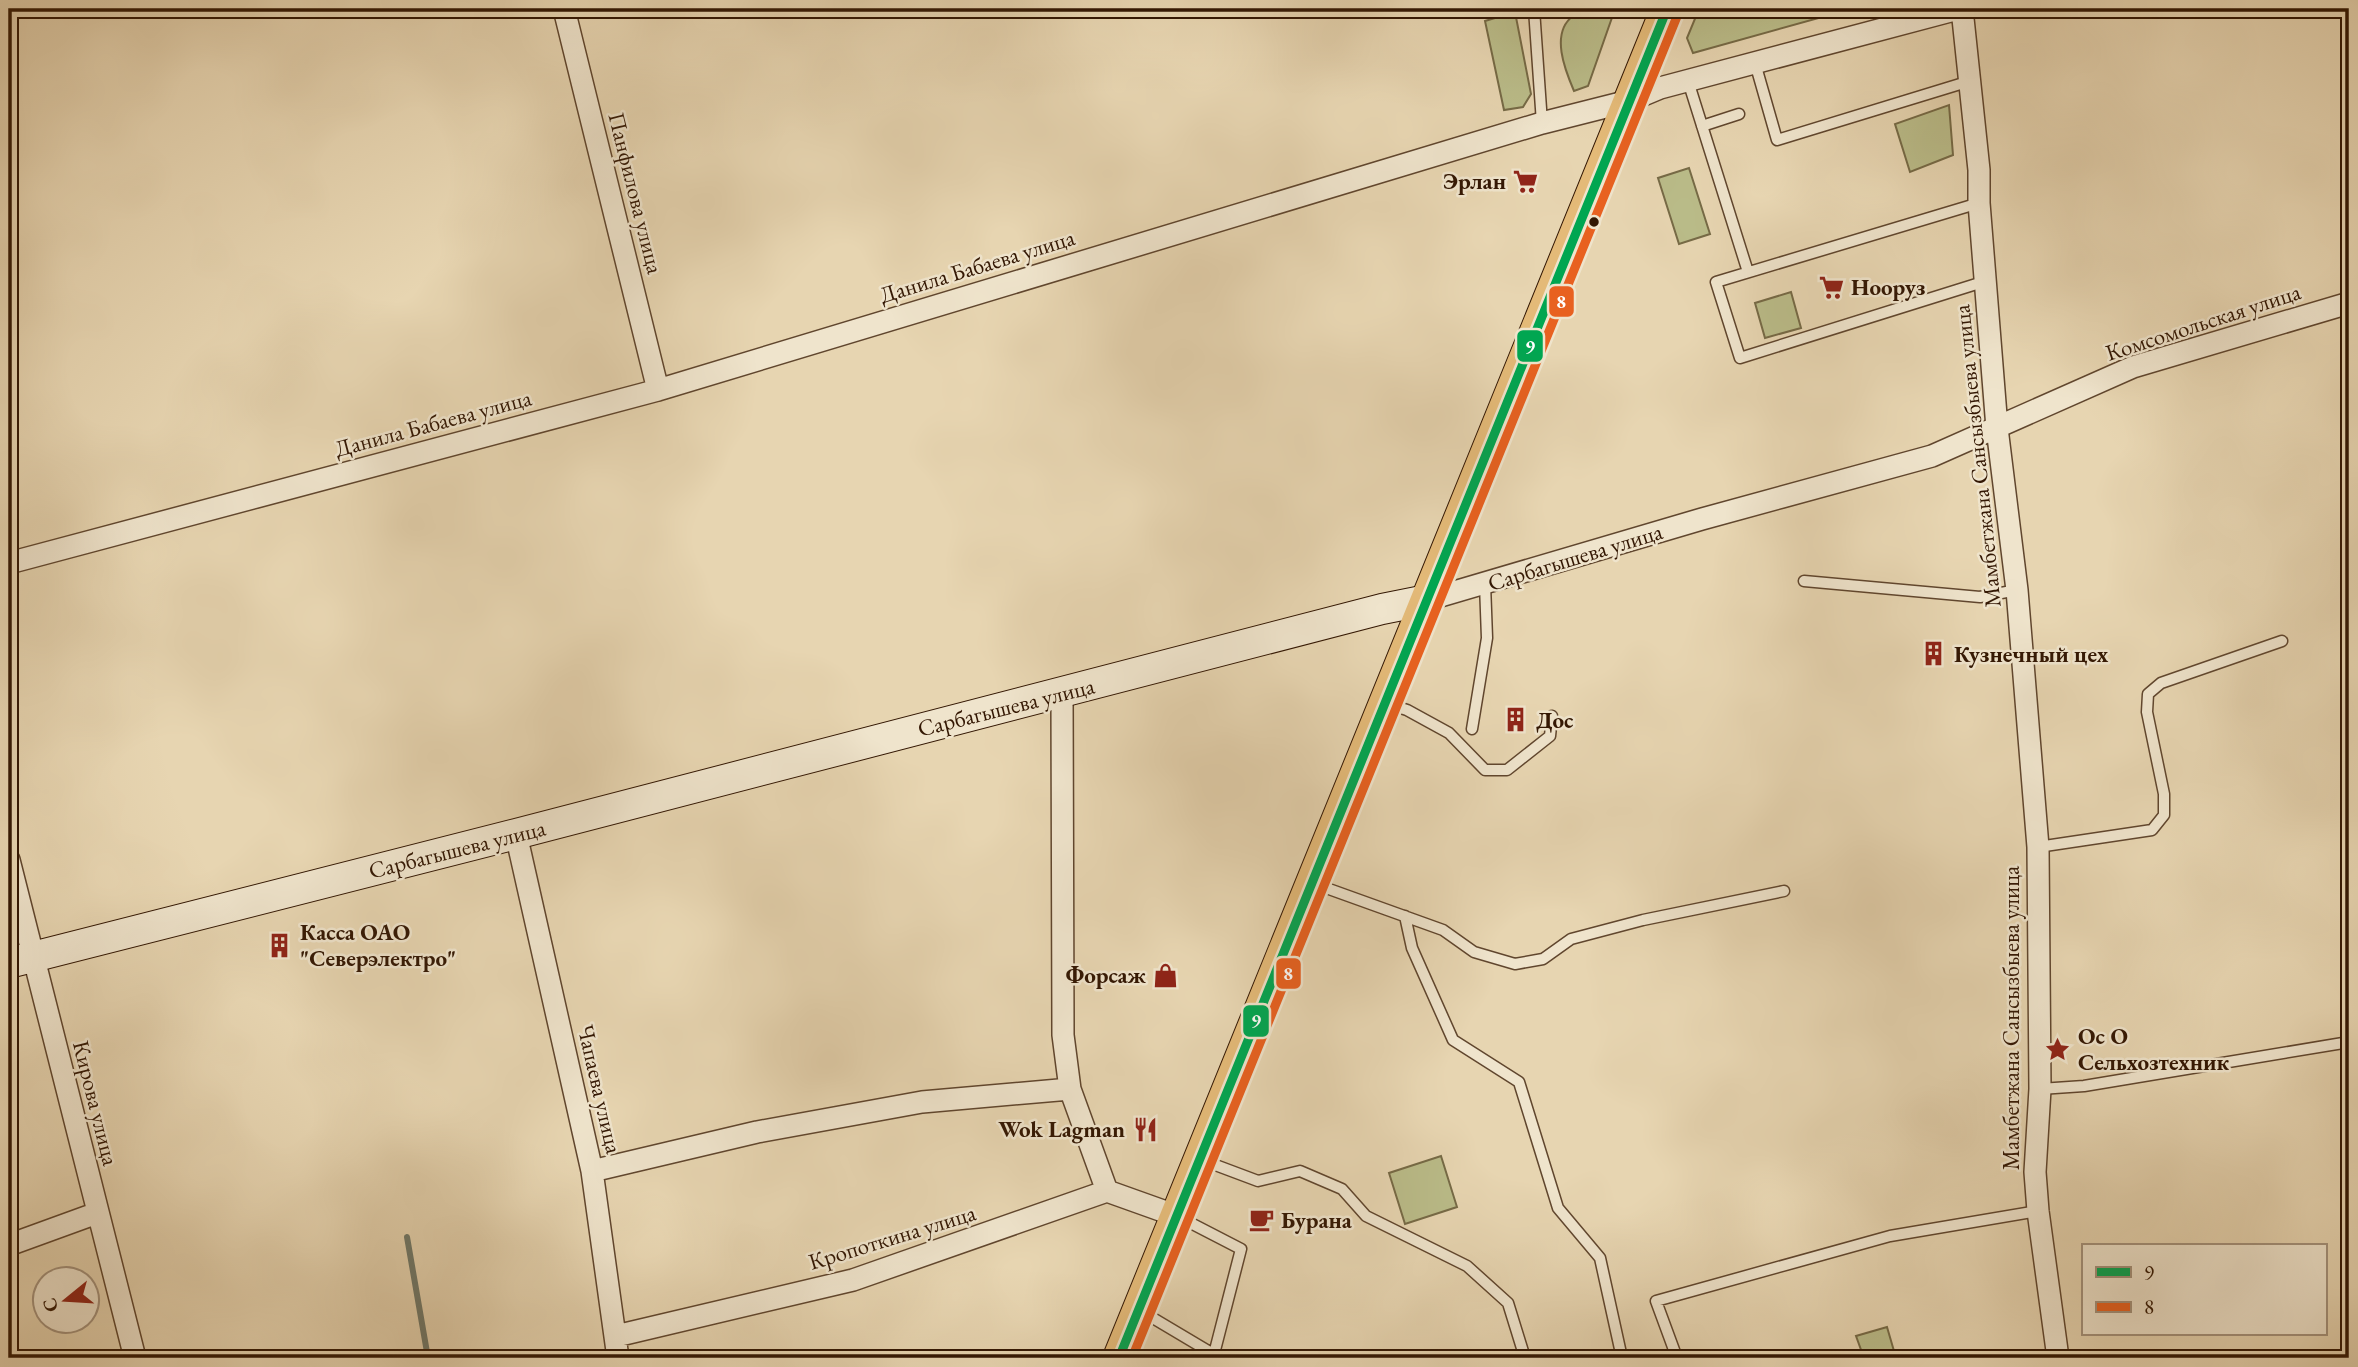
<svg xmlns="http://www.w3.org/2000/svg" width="2358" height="1367" viewBox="0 0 2358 1367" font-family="'EB Garamond',serif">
<rect width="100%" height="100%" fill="#e7d5b1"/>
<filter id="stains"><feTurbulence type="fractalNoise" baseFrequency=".00286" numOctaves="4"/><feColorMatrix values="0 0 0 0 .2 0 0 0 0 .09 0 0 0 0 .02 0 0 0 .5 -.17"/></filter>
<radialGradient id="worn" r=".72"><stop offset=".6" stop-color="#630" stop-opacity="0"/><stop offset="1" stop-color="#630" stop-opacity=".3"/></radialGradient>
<path fill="#babc89" stroke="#766a46" stroke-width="2" d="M1588 9H1615L1588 86 1574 91C1565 70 1550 33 1573 16 1577 13 1584 11 1588 9Z
M1699 9H1851L1693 53 1687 38Z
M1515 12 1531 94 1523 107 1504 110 1485 21Z
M1949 105 1953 155 1910 172 1895 124Z
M1689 168 1710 234 1679 244 1658 178Z
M1791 292 1801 328 1765 338 1755 303Z
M1441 1156 1457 1207 1405 1224 1389 1173Z
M1887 1327 1894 1351 1872 1358H1864L1856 1336Z"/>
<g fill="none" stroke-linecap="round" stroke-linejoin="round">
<path stroke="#6f7869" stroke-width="6" d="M407 1237 428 1358"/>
<defs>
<path id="lane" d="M1534 9 1542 123
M1889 9 1893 26
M1755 63 1777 140 1970 81
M1688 81 1748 272
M1702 126 1739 114
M1979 203 1716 282 1740 358 1986 281
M1804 581 1980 597 2017 590
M1388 704 1407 710 1449 733 1485 770H1507L1550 736 1552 716
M1472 729 1487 638 1485 584
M2038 847 2152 830 2164 815V794L2147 712 2148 694 2161 683 2282 641
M1315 884 1443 930 1474 952 1515 964 1543 959 1571 939 1643 920 1784 891
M1405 916 1412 948 1453 1040 1519 1082 1558 1208 1600 1258 1622 1358
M2040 1089 2084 1086 2349 1042
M1202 1160 1258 1181 1300 1171 1342 1189 1366 1216 1467 1266 1508 1303 1525 1358
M1179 1217 1241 1249 1213 1358
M1141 1311 1220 1358
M1677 1358 1656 1301 1890 1236 2038 1211"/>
<path id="street" d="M564 9 658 390
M1962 9 1979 170V203L1997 428 2017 590 2038 847 2040 1089 2035 1172 2038 1211 2058 1358
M9 563 658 390 1542 123 1629 101 1660 88 1958 9
M1427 600 1702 519 1932 456 2133 367 2349 303
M1062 693 1063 1035 1070 1089 1107 1191
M516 834 592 1171 618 1358
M9 860 135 1358
M592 1171 757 1132 922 1102 1070 1089
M9 1245 97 1213
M616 1336 853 1280 1107 1191 1177 1216"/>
<path id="secondary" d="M9 963 516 834 1382 609 1427 600"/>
<path id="primary" d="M1119 1358 1667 9"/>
</defs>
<use href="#lane" stroke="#60462e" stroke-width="13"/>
<use href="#street" stroke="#60462e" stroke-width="24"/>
<use href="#secondary" stroke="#331703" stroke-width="32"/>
<use href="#primary" stroke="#331703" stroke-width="34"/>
<use href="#lane" stroke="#efe4cc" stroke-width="10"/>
<use href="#street" stroke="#efe4cc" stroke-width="21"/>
<use href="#secondary" stroke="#efe4cc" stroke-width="30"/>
<use href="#primary" stroke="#e4ba78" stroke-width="32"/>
<defs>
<path id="bus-1" d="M1119 1358 1667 9"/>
<path id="bus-2" d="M1132 1358 1678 14"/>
</defs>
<use href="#bus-1" stroke="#efe4cc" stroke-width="14"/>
<use href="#bus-2" stroke="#efe4cc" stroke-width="14"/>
<use href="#bus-1" stroke="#00a651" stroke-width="9"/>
<use href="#bus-2" stroke="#e86120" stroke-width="9"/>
</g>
<defs>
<symbol id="supermarket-bare" viewBox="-9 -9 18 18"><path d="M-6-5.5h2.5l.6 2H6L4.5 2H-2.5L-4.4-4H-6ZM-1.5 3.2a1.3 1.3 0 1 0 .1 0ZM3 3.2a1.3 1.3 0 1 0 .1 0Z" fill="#8f2418" stroke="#efe4cc" stroke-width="2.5" paint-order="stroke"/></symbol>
<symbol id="building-bare" viewBox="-9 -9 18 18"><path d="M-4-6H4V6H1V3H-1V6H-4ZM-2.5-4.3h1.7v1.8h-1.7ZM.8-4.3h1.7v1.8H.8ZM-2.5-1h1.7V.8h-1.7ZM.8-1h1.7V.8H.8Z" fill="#8f2418" stroke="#efe4cc" stroke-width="2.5" paint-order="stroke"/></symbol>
<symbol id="shop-bare" viewBox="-9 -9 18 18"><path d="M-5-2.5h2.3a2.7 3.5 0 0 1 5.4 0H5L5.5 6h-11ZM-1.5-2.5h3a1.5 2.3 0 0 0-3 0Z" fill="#8f2418" stroke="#efe4cc" stroke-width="2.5" paint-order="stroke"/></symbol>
<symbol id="sight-bare" viewBox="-9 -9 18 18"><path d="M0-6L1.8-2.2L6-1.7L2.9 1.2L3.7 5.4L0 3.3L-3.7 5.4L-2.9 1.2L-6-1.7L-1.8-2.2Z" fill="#8f2418" stroke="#efe4cc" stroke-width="2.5" paint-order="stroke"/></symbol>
<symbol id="restaurant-bare" viewBox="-9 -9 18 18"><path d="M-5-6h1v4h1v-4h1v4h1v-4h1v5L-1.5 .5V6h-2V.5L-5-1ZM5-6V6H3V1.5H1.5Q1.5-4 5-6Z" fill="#8f2418" stroke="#efe4cc" stroke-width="2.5" paint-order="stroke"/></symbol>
<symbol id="cafe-bare" viewBox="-9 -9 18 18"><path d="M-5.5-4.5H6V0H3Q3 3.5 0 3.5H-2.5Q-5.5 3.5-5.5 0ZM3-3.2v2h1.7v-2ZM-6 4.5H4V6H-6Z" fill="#8f2418" stroke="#efe4cc" stroke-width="2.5" paint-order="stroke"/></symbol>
</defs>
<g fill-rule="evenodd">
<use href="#supermarket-bare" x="1508" y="164" width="35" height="35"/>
<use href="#supermarket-bare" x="1814" y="270" width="35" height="35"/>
<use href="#building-bare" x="1916" y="636" width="35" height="35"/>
<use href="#building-bare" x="1498" y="702" width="35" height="35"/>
<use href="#building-bare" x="262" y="928" width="35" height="35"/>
<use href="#shop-bare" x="1148" y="958" width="35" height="35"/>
<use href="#sight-bare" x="2040" y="1032" width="35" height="35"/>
<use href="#restaurant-bare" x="1128" y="1112" width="35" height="35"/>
<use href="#cafe-bare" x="1244" y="1202" width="35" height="35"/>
</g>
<circle fill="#331703" stroke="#efe4cc" stroke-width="2.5" cx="1594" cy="222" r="6"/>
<g text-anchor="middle" stroke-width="5" stroke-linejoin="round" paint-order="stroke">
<g font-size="23" font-weight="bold" fill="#331703" stroke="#efe4cc" text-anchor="start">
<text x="1506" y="189" text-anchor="end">Эрлан</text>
<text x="1851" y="295">Нооруз</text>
<text x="1954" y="662">Кузнечный цех</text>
<text x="1536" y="728">Дос</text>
<text x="300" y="940">Касса ОАО<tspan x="300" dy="26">"Северэлектро"</tspan></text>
<text x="1146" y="983" text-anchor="end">Форсаж</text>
<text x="2078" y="1044">Ос О<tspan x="2078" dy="26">Сельхозтехник</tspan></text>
<text x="1125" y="1137" text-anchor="end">Wok Lagman</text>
<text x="1281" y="1228">Бурана</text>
</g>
<g font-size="23" fill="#331703" stroke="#efe4cc">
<text transform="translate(636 193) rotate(76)" y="8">Панфилова улица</text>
<text transform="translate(977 266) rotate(-17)" y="8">Данила Бабаева улица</text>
<text transform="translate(2203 322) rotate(-18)" y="8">Комсомольская улица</text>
<text transform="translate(433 423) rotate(-15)" y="8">Данила Бабаева улица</text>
<text transform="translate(1977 456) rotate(-96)" y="8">Мамбетжана Сансызбыева улица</text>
<text transform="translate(1575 557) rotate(-17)" y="8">Сарбагышева улица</text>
<text transform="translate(1006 707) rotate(-14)" y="8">Сарбагышева улица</text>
<text transform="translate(457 849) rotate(-14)" y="8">Сарбагышева улица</text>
<text transform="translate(2011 1018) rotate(-90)" y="8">Мамбетжана Сансызбыева улица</text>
<text transform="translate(600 1089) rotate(77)" y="8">Чапаева улица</text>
<text transform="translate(96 1103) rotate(76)" y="8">Кирова улица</text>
<text transform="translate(892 1237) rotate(-17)" y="8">Кропоткина улица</text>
</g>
</g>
<g stroke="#efe4cc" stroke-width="2.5">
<rect x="1548" y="285" width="27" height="33" rx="7" fill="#e86120"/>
<rect x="1516" y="329" width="28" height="34" rx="7" fill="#00a651"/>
<rect x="1275" y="957" width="27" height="33" rx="7" fill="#e86120"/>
<rect x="1242" y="1004" width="28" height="34" rx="7" fill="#00a651"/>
</g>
<g font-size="19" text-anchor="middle" font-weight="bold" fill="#fff">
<text x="1561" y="308">8</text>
<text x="1530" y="353">9</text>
<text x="1288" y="980">8</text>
<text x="1256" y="1027">9</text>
</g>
<rect width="2358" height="1367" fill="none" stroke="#e7d5b1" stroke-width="35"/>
<rect x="10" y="10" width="2337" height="1346" fill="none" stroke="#331703" stroke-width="3.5"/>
<rect x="18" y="18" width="2323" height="1332" fill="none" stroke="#331703" stroke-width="2"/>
<rect x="2082" y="1244" width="245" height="91" fill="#efe4cc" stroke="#a4927c" stroke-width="2"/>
<rect x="2096" y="1267" width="35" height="10" fill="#00a651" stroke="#a4927c" stroke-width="2"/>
<text x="2144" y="1280" font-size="21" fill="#331703">9</text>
<rect x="2096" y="1302" width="35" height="10" fill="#e86120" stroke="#a4927c" stroke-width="2"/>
<text x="2144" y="1314" font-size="21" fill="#331703">8</text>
<g transform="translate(66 1300) rotate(252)"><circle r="33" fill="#efe4cc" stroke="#a4927c" stroke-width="2"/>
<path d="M0-5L12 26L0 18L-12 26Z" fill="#8f2418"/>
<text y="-10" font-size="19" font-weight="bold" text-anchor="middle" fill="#331703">С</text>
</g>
<rect width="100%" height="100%" filter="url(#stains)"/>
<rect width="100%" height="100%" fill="url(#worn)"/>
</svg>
